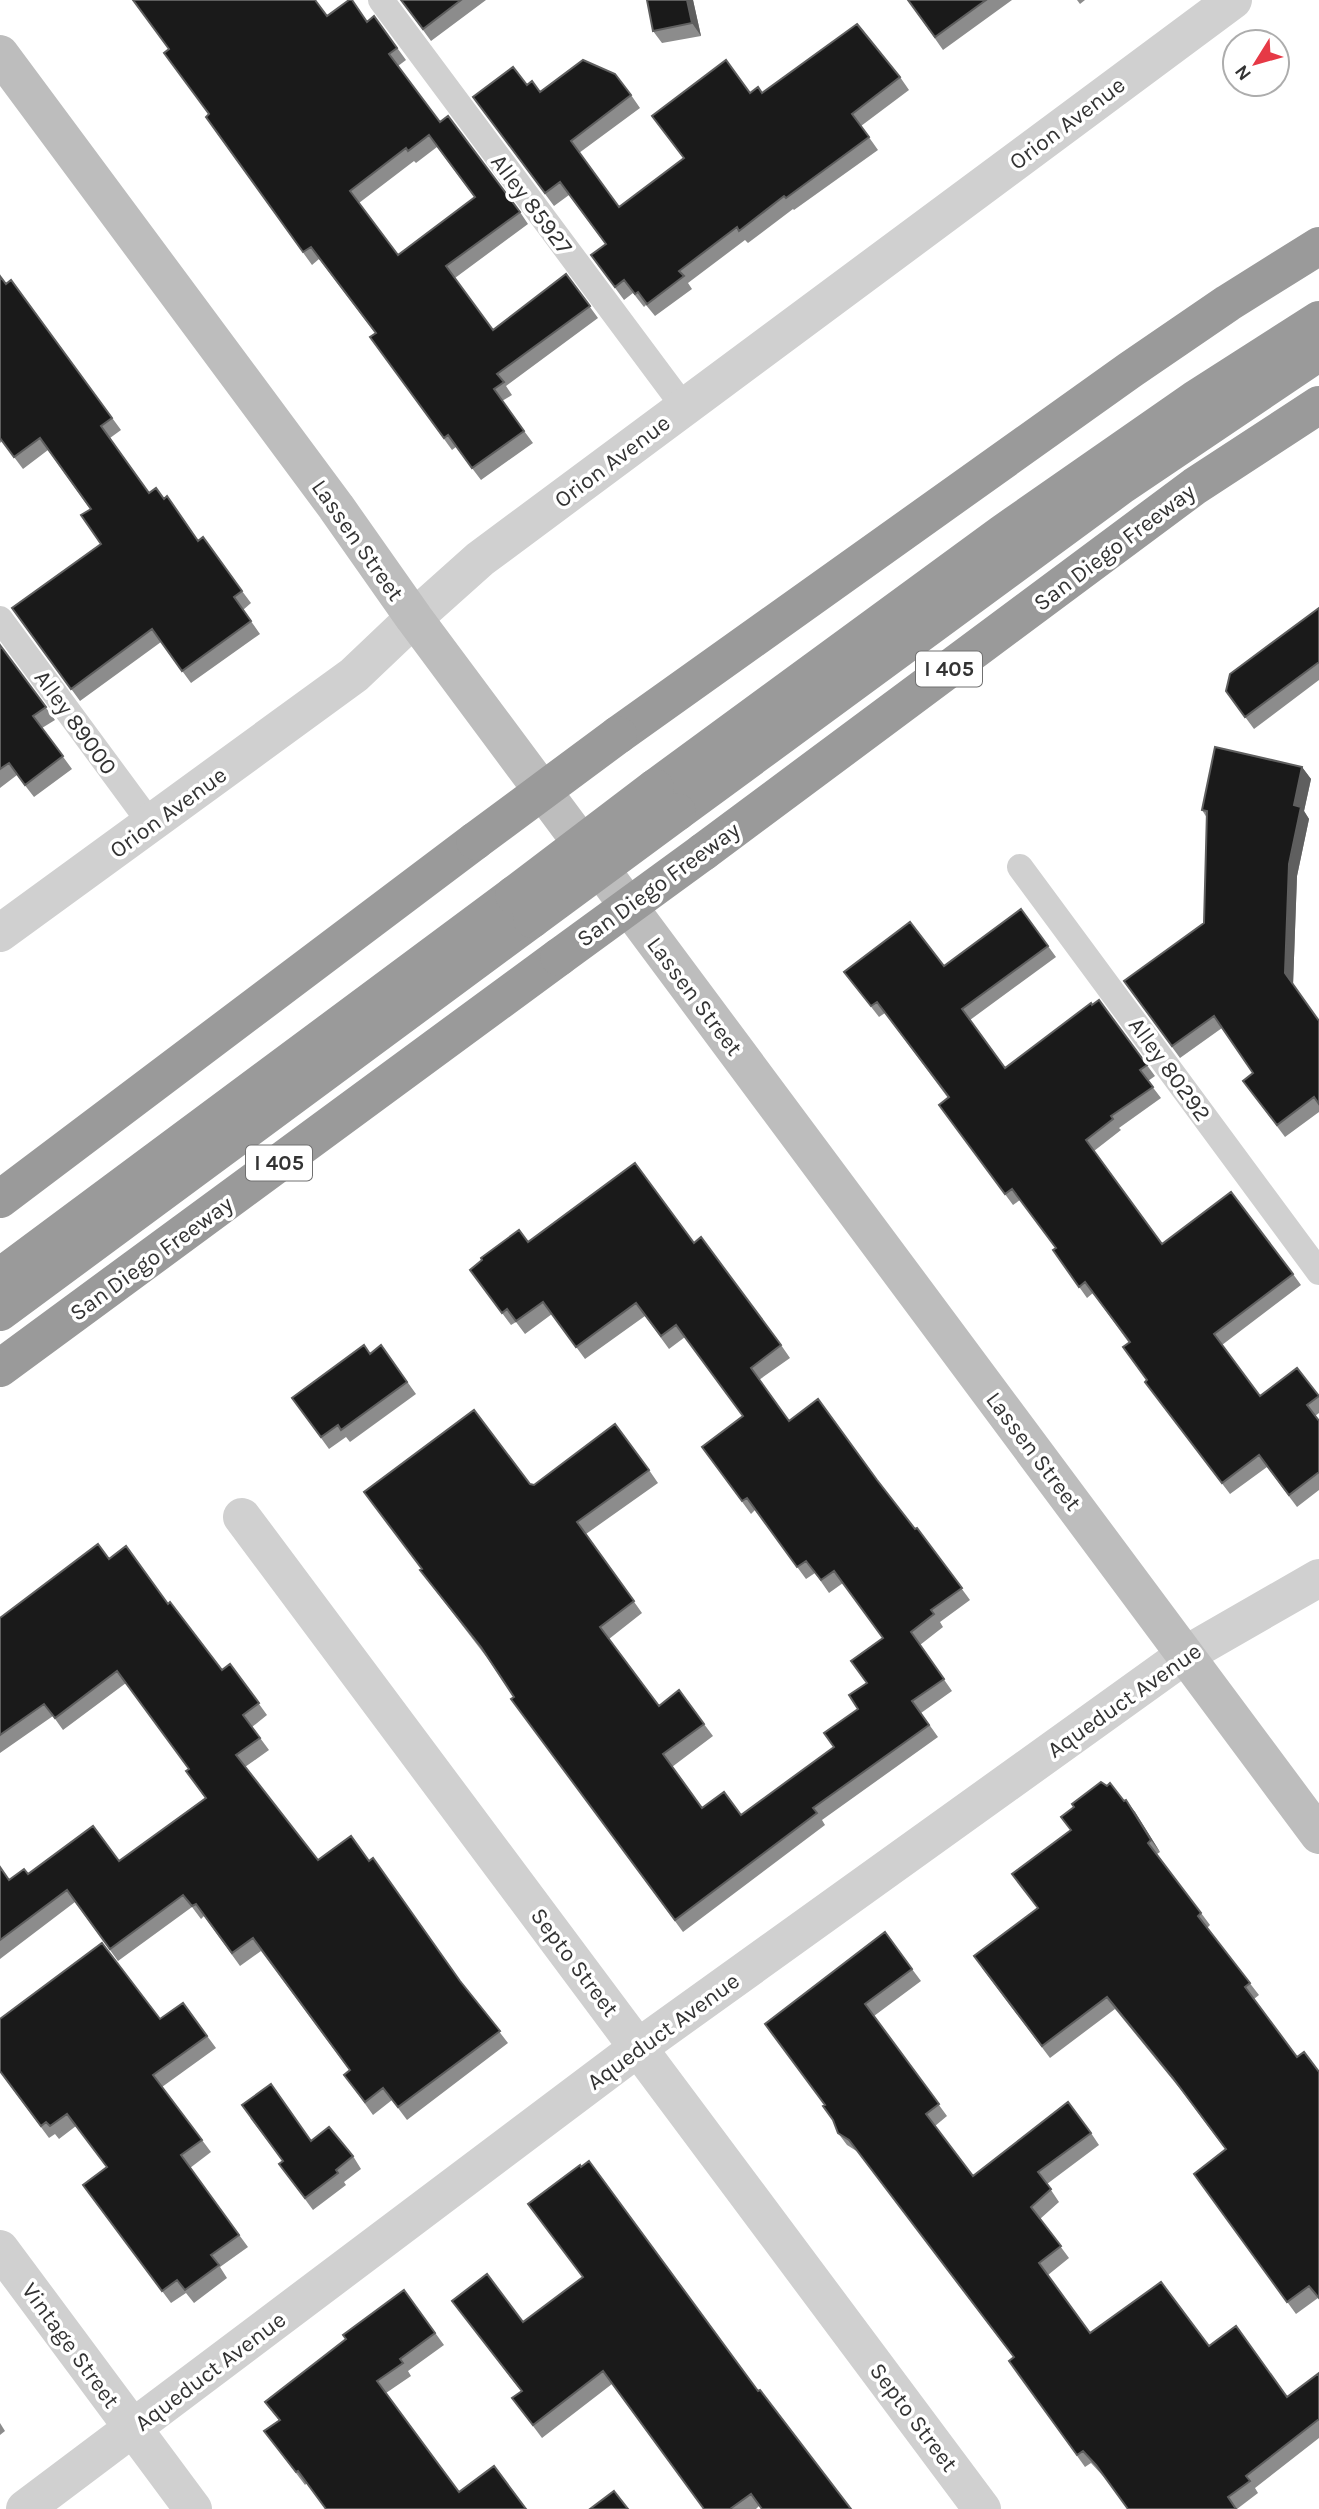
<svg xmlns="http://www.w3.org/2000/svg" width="1319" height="2509" viewBox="0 0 1319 2509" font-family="Karla,sans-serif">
<rect width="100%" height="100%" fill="#fff"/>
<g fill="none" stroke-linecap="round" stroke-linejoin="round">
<path stroke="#d0d0d0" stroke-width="26" d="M381 0 684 407
M0 619 151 824
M1020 867 1319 1272"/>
<path stroke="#d0d0d0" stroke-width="38" d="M0 933 354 675 414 618 480 559 1233 0
M242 1517 982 2509
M0 2249 193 2509
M25 2509 639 2047 1185 1655 1319 1578"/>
<path stroke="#bdbdbd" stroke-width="38" d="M0 54 336 507 414 618 1319 1835"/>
<path stroke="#9a9a9a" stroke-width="38" d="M618 735 1130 370 1228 303 1319 246
M655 788 1003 533 1194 400 1319 320
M677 812 1122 485 1319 352
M703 852 1195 486 1319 405
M0 1199 475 841
M0 1277 514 895
M0 1312 532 919
M0 1368 559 957"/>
<path stroke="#9a9a9a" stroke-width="38" d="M475 841 618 735
M514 895 655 788
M532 919 677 812
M559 957 703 852"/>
</g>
<path fill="#8c8c8c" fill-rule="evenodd" d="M401 0H486L431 41Z
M647 0H693L701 36 662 43 653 31Z
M908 0H1012L943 50Z
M1077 0H1085L1080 4Z
M327 16 367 22 374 16 406 60 398 66 440 122 520 212 528 224 455 278 493 330 566 274 598 318 506 386 512 395 502 401 533 443 481 480 456 447 452 450 370 337 375 333 319 259 312 265 214 129 209 115 168 49ZM437 147 475 198 398 255 359 203 414 161 416 163Z
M900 77 909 90 861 126 878 150 794 210 793 209 748 243 745 240 688 283 692 289 655 316 646 305 644 307 633 293 624 300 591 255 606 245 569 195 554 206 482 109 527 85 540 92 631 95 640 108 579 153 619 207 684 159 652 116 750 93H762Z
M0 276 6 284 11 280 121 430 110 438 149 493 198 541 242 591 251 603 243 610 260 634 191 683 161 642 80 701 12 608 101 544 90 509 48 450 23 469 2 441 0 443Z
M1319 608V680L1254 729 1226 691Z
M0 645 55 720 42 728 72 769 34 797 17 775 0 788Z
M1302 767 1311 779 1304 811 1309 819 1297 876 1293 985 1319 1021V1112L1285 1137 1252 1093 1253 1073 1222 1028 1180 1058 1124 981 1204 923 1207 818 1202 810Z
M1021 909 1056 957 970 1020 1005 1068 1099 1000 1155 1076 1148 1081 1161 1098 1119 1128 1121 1130 1094 1151 1162 1244 1293 1274 1301 1285 1222 1345 1260 1396H1319V1413L1315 1416 1319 1421V1490L1297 1507 1267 1467 1230 1494 1145 1382 1147 1380 1129 1343 1093 1293 1087 1298 1053 1250 1056 1248 1020 1200 1013 1205 947 1116 948 1098 885 1013 879 1017 844 972 944 966Z
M528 1242 694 1243 781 1345 790 1358 759 1380 789 1421 877 1480 915 1529 917 1528 970 1600 940 1622 943 1627 920 1645 952 1691 921 1713 938 1737 822 1820 825 1825 683 1932 520 1711 514 1697 488 1659 429 1582 420 1570 422 1569 364 1492 530 1484 534 1485 649 1470 658 1483 586 1534 642 1613 609 1639 659 1706 704 1724 713 1736 672 1767 702 1808 741 1815 834 1747 858 1709 883 1638 843 1583 829 1593 815 1573 806 1579 755 1510 751 1514 702 1447 743 1416 685 1337 669 1349 645 1316 585 1359 552 1314 525 1334 516 1322 511 1325 479 1282Z
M381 1345 416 1394 350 1442 346 1437 329 1449 292 1398 370 1354Z
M109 1559 168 1604 222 1670 230 1664 267 1715 252 1727 269 1750 245 1767 318 1860 460 1981 508 2043 407 2120 392 2100 373 2115 353 2087 350 2071 261 1951 240 1966 204 1916 201 1919 192 1907 118 1961 75 1902 0 1959V1867L9 1880 28 1874 119 1861 205 1798 186 1771 189 1769 126 1683 63 1730 53 1716 0 1753V1618Z
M1124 1801 1135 1812 1160 1852 1157 1854 1210 1925 1207 1928 1259 1995 1254 1999 1297 2057 1318 2298 1296 2314 1194 2174 1226 2150 1181 2090 1115 2009 1050 2058 982 1968 1037 1908Z
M912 1969 921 1981 874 2016 947 2116 935 2126 973 2176 1091 2133 1099 2145 1047 2184 1059 2202 1040 2219 1069 2258 1048 2275 1090 2333 1209 2346 1287 2397 1319 2373V2438L1255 2488 1258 2493 1237 2509 1104 2477 1091 2463 1085 2467 1009 2361 1014 2358 858 2152 847 2145 838 2133 834 2121 825 2105 765 2024Z
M183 2003 216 2048 162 2087 211 2152 190 2168 248 2247 220 2267 227 2278 194 2303 186 2293 171 2303 83 2185 107 2167 76 2126 59 2139 55 2134 49 2138 0 2072 160 2019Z
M250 2118 353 2156 361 2169 344 2182 346 2185 313 2210 279 2164 283 2161Z
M404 2290 444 2345 408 2371 411 2376 386 2393 459 2492 526 2509 307 2483 305 2485 264 2431 279 2420 265 2402 346 2339Z
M452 2301 758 2391 759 2506 756 2509H704L612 2384 542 2438 512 2398 521 2391Z
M0 2423 5 2431 0 2435Z"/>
<path fill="#5f5f5f" d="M687 0H693L701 36 692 23Z
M1302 767 1311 779 1304 811 1309 819 1297 876 1293 985 1285 973 1289 864 1294 805Z
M1126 1800 1135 1812 1160 1852 1151 1840Z"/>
<path fill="#1a1a1a" stroke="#5f5f5f" stroke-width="2" fill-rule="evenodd" d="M133 0H315L327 16 349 0H352L367 22 374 16 397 48 389 54 440 122 448 116 520 212 446 266 493 330 566 274 590 306 497 374 504 382 494 389 524 431 472 468 448 435 444 438 370 337 376 333 311 247 303 252 206 117 209 114 164 53 169 49ZM429 135 475 197 398 255 350 191 406 148 408 151Z
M401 0H461L423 29Z
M647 0H687L692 23 653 31Z
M908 0H986L935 37Z
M857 24 900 77 852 114 869 137 786 198 784 196 739 231 737 227 679 271 684 276 647 304 638 292 635 294 624 280 615 287 591 255 606 244 560 182 545 193 473 97 513 67 527 85 532 81 540 92 583 60 615 74 631 95 571 141 619 207 684 158 652 116 726 60 750 93 758 87 762 93Z
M0 276 6 284 11 280 112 418 101 426 149 493 156 488 164 499 167 496 198 541 203 537 242 591 234 597 251 621 182 671 152 629 71 689 12 608 101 544 81 515 91 509 40 438 14 457 0 438Z
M1319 608V662L1245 717 1226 691 1230 674Z
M0 645 46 707 33 716 63 756 25 785 9 763 0 769Z
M1215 747 1302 767 1294 805 1301 807 1289 864 1285 973 1319 1021V1104L1314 1097 1277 1125 1243 1081 1253 1073 1214 1016 1172 1046 1124 981 1204 923 1207 811 1202 810Z
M1021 909 1048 946 962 1009 1005 1068 1091 1003 1092 1005 1099 1000 1147 1065 1140 1070 1153 1087 1111 1116 1113 1119 1086 1140 1162 1244 1231 1192 1293 1274 1214 1334 1260 1396 1297 1368 1319 1396 1307 1405 1319 1421V1472L1289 1495 1259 1455 1222 1483 1145 1382 1147 1380 1123 1347 1130 1342 1085 1282 1079 1287 1053 1250 1056 1248 1012 1189 1005 1194 939 1105 949 1097 877 1002 871 1006 844 972 910 922 944 966Z
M635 1163 694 1243 701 1237 781 1345 751 1368 789 1421 818 1399 877 1480 915 1529 917 1528 962 1588 931 1610 934 1614 911 1632 944 1679 912 1701 929 1725 813 1808 817 1813 675 1920 511 1699 514 1697 481 1647 420 1570 422 1569 364 1492 474 1410 530 1484 534 1485 615 1424 649 1470 577 1522 634 1601 600 1627 659 1706 679 1690 704 1724 663 1754 702 1808 724 1792 741 1815 834 1747 824 1733 858 1709 849 1695 867 1683 851 1661 883 1638 834 1571 821 1580 806 1561 797 1567 747 1498 742 1501 702 1447 743 1416 676 1325 661 1336 636 1303 576 1347 543 1302 516 1321 507 1309 502 1313 470 1270 482 1260 481 1258 519 1230 528 1242Z
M364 1345 370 1354 381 1345 407 1382 341 1430 338 1425 321 1437 292 1398Z
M98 1544 109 1559 126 1546 168 1604 170 1602 222 1670 230 1664 259 1703 243 1715 260 1738 236 1755 318 1860 351 1836 369 1861 373 1858 460 1981 500 2031 398 2107 383 2088 365 2102 344 2075 350 2070 253 1938 232 1953 196 1904 192 1906 183 1895 110 1949 67 1890 0 1940V1867L9 1880 24 1869 28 1874 93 1826 119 1861 206 1798 186 1771 189 1769 117 1671 55 1718 44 1704 0 1735V1618Z
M1101 1782 1107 1786 1110 1783 1124 1801 1126 1800 1151 1840 1148 1843 1201 1913 1198 1916 1250 1983 1245 1987 1297 2057 1304 2052 1319 2072V2298L1309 2286 1287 2302 1194 2174 1226 2149 1173 2078 1107 1997 1042 2046 974 1956 1038 1908 1012 1874 1071 1830 1061 1817 1074 1807 1072 1804Z
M885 1932 912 1969 865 2004 939 2104 926 2114 973 2176 1068 2102 1091 2133 1038 2172 1051 2189 1031 2207 1061 2246 1039 2263 1090 2333 1161 2282 1209 2346 1236 2326 1287 2397 1319 2373V2419L1246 2476 1250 2481 1228 2497 1236 2509H1128L1096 2465 1083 2451 1077 2455 1009 2361 1014 2357 849 2140 838 2133 833 2120 823 2106 825 2105 765 2024Z
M102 1943 160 2019 183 2003 207 2036 153 2075 202 2140 181 2155 239 2235 211 2255 219 2265 185 2290 177 2280 162 2291 83 2185 107 2167 67 2114 50 2126 46 2122 41 2126 0 2071V2019Z
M271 2084 311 2141 329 2127 353 2156 336 2170 338 2173 305 2198 279 2164 283 2161 242 2105Z
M589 2161 758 2391 760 2390 851 2509H762L751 2494 730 2509H704L603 2371 533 2425 512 2398 522 2391 452 2301 487 2274 523 2322 583 2277 528 2204 580 2165 581 2167Z
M404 2290 435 2333 400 2359 403 2363 377 2381 459 2492 494 2466 526 2509H326L298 2471 296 2472 264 2431 280 2420 265 2402 346 2339 343 2335Z
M614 2491 628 2509H590Z"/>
<g text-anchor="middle" stroke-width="7" stroke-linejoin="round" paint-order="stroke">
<g fill="#fff" stroke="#707070" stroke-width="2">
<rect x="916" y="651.5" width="66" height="35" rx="5"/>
<rect x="246" y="1145.5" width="66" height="35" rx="5"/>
</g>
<g font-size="21" font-weight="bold" fill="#333">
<text x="949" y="676">I 405</text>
<text x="279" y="1170">I 405</text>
</g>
<g font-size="23" fill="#333" stroke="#fff">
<text transform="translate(1067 123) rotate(-37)" y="8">Orion Avenue</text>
<text transform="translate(532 204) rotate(53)" y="8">Alley 85927</text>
<text transform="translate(612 461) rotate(-37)" y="8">Orion Avenue</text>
<text transform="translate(358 540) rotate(55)" y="8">Lassen Street</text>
<text transform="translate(1114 547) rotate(-37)" y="8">San Diego Freeway</text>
<text transform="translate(76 722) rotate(54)" y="8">Alley 89000</text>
<text transform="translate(168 812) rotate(-36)" y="8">Orion Avenue</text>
<text transform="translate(658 884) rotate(-36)" y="8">San Diego Freeway</text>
<text transform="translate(695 996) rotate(53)" y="8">Lassen Street</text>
<text transform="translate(1170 1069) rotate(54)" y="8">Alley 80292</text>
<text transform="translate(151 1258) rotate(-36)" y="8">San Diego Freeway</text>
<text transform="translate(1034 1451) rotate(53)" y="8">Lassen Street</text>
<text transform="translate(1124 1700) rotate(-35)" y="8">Aqueduct Avenue</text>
<text transform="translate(575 1962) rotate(53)" y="8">Septo Street</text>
<text transform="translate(663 2031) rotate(-36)" y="8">Aqueduct Avenue</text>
<text transform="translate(71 2345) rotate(54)" y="8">Vintage Street</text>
<text transform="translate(210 2371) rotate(-37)" y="8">Aqueduct Avenue</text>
<text transform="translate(914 2417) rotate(53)" y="8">Septo Street</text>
</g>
</g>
<g transform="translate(1256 63) rotate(233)"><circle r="33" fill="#ffffff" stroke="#adadad" stroke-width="2"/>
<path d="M0-5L12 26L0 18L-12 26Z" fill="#e63946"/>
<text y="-10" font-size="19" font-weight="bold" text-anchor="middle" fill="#333333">N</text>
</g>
</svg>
